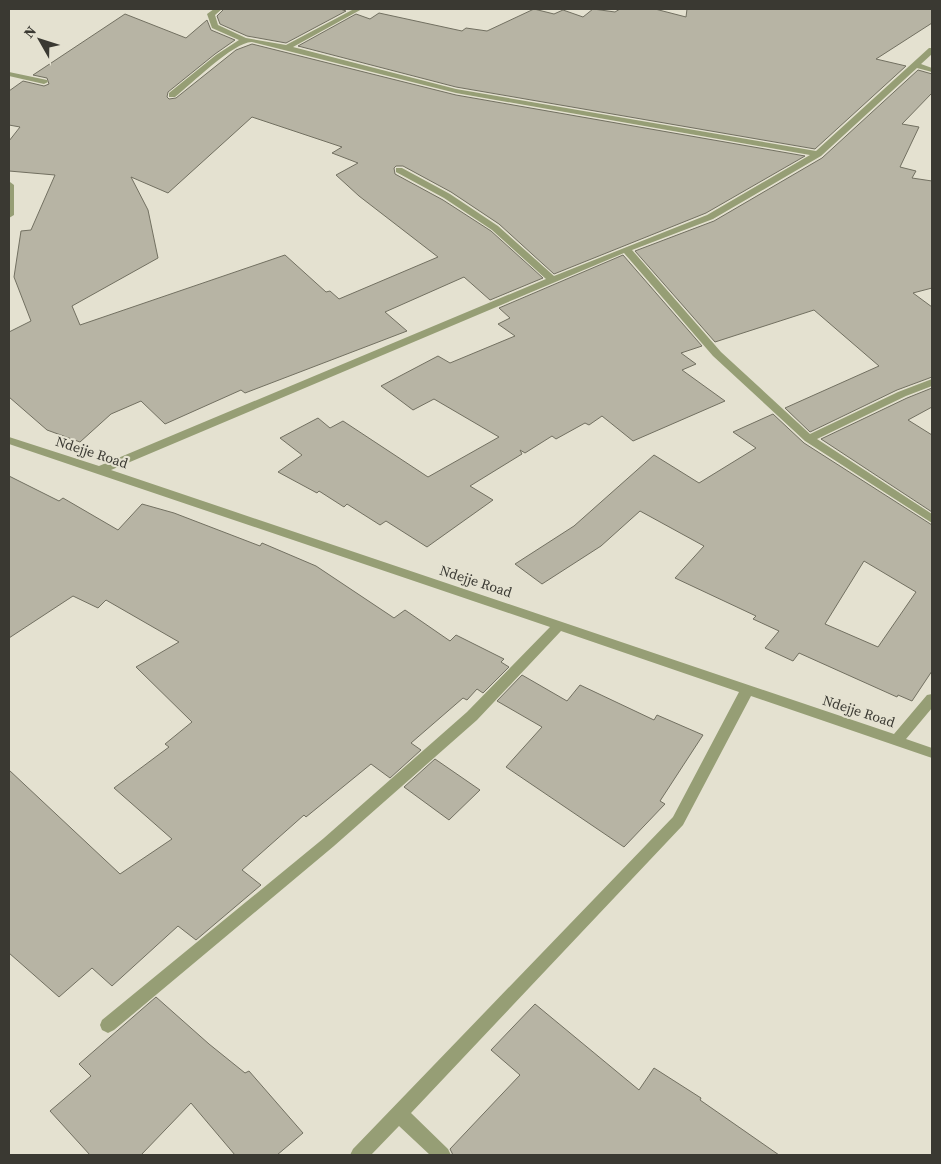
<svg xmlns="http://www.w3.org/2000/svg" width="941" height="1164" viewBox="0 0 941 1164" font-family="'Source Serif 4',serif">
<rect width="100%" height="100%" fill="#e4e1d0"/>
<path fill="#b7b4a4" stroke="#727061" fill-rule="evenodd" d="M224 9H340L346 11 286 43 247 36 220 24 217 16Z
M534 9 554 14 563 10 583 17 593 9 615 12 620 9H655L686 17 687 9H932V23L876 59 906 66 815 149 456 87 298 46 356 14 370 19 379 13 462 31 466 28 487 31Z
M125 14 186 38 207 20 211 30 235 40 215 54 168 92 167 97 169 99 176 98 236 50 252 44 456 95 805 156 706 213 554 274 499 224 451 192 403 166H396L394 168 395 174 443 200 491 231 543 278 490 300 464 277 385 312 407 331 245 393 241 390 165 424 141 401 111 414 80 442 47 430 9 397V332L31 321 14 277 21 231 31 230 55 175 9 171V141L20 127 9 125V91L23 81 44 86 49 84 47 78 33 75ZM252 117 342 147 332 153 358 163 336 175 359 196 438 257 339 299 330 291 326 292 285 255 80 325 72 306 158 258 148 210 131 177 168 193Z
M918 70 932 74V93L902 124 919 127 900 167 916 171 912 178 932 181V288L913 293 932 307V377L897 390 810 432 785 408 879 366 814 310 715 342 635 251 714 221 822 158Z
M623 255 702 346 681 353 696 364 682 370 725 401 633 441 602 416 589 425 585 423 556 439 552 436 525 453 520 450 522 454 470 486 493 500 427 547 386 521 380 525 347 504 344 507 319 491 317 493 278 472 302 455 280 438 318 418 330 428 343 421 428 477 499 437 434 399 413 410 381 386 438 356 450 363 515 336 498 324 510 318 499 308Z
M932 388V407L908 420 932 435V512L821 439 907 398Z
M773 414 804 443 932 525V671L912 701 898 695 897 697 799 653 793 661 765 648 779 631 753 619 756 616 675 578 704 546 640 511 601 546 542 584 515 564 574 526 654 455 699 483 756 448 733 432ZM864 561 916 592 878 647 825 624Z
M9 476 59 501 63 498 118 530 142 504 174 513 260 546 262 543 316 566 394 618 405 610 450 641 456 635 504 659 501 662 509 667 483 693 477 689 467 700 463 698 411 743 421 750 390 778 371 764 306 817 304 815 242 870 261 885 196 940 178 926 112 986 92 968 59 997 9 953V770L120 874 172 839 114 788 169 747 165 744 192 722 136 667 179 642 106 600 98 608 73 596 9 638Z
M522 675 567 701 580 685 654 720 657 715 703 735 660 801 665 804 624 847 506 767 542 727 497 701Z
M435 759 480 790 449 820 404 787Z
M156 997 209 1044 245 1073 249 1071 303 1133 277 1155H235L191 1103 141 1155H90L50 1111 91 1076 79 1064Z
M535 1004 639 1090 654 1068 701 1098 700 1100 779 1155H453L450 1149 520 1075 491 1050Z"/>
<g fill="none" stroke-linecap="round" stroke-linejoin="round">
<path fill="#969e75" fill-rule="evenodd" d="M214 9H222L215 15 218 25 246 38 286 45 354 9H362L293 47 456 89 816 151 929 48H932V54L921 64 932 68V72L917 68 821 156 713 219 632 250 721 352 810 434 898 392 932 379V386L906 396 817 439 932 514V523L805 441 713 356 624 253 111 470 894 734 927 695 932 694V708L906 739 932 748V758L751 696 683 825 411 1113 448 1149 451 1155H430L399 1126 371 1155H350L353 1149 673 817 739 692 561 631 477 720 334 846 114 1030 108 1033 102 1030 100 1025 102 1020 324 838 467 712 550 627 9 444V437L99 466 546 279 492 230 444 198 396 172V168H402L450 194 498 226 554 276 707 215 810 155 456 93 252 42C235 41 190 85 175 97H169V93L216 55 239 40 212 28 207 14Z
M9 72 47 80 48 82 44 84 9 76Z
M10 182 14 185V215L9 218Z"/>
</g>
<g text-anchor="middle" stroke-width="4.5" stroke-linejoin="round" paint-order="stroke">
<g font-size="14" fill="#3a3932" stroke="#e4e1d0">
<text transform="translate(92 452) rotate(18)" y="5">Ndejje Road</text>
<text transform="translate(476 581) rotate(18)" y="5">Ndejje Road</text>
<text transform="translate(859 711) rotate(18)" y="5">Ndejje Road</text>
</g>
</g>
<rect width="941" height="1164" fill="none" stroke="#3a3932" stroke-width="20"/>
<g transform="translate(40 40) rotate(309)" stroke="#e4e1d0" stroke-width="4" paint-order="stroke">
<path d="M0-4L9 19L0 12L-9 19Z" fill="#3a3932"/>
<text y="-8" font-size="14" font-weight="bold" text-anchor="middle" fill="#3a3932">N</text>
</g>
</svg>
